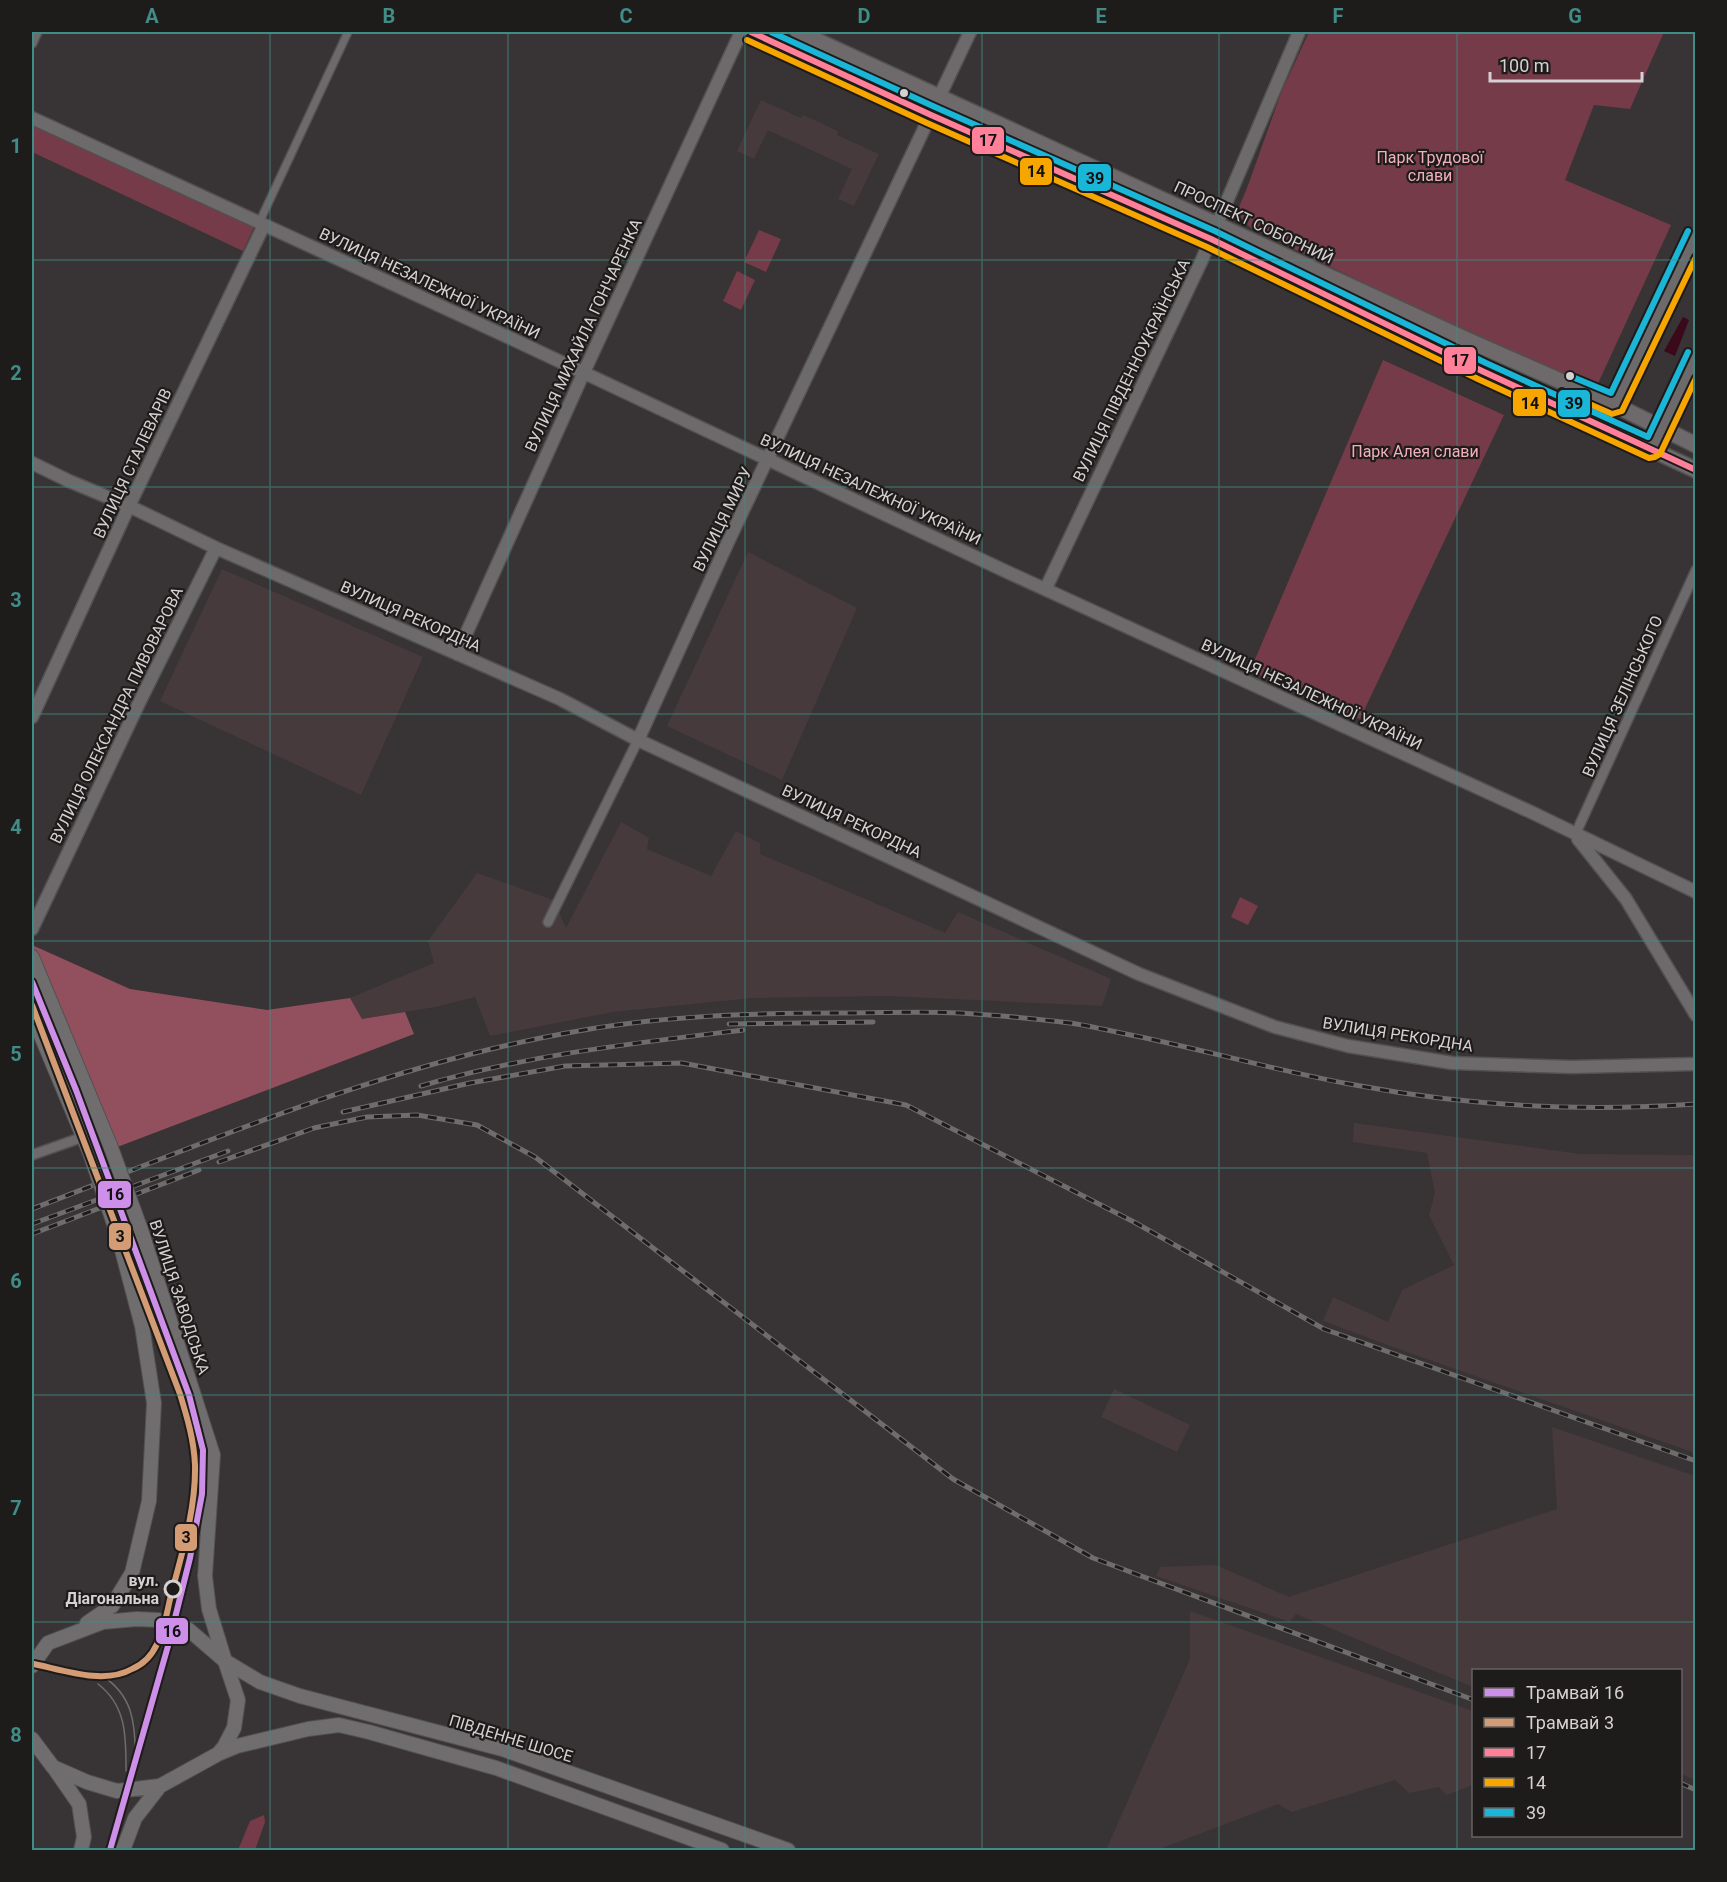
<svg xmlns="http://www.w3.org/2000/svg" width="1727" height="1882" viewBox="0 0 1727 1882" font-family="Roboto,sans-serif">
<rect width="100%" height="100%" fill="#383334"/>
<path fill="#473a3d" d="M761 100 801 118 803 115 838 131 837 135 879 154 854 206 838 199 852 169 768 130 754 159 737 151Z
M748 552 857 608 782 780 667 726Z
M222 569 423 657 361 795 160 701Z
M621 822 649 838 647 849 711 876 736 831 760 843V854L945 933 958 912 1111 979 1102 1006 889 996 751 998 613 1012 490 1036 475 997 435 1007 362 1019 350 998 434 963 428 941 477 873 553 900 566 928Z
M1354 1123 1580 1154 1695 1155V1453L1407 1352 1323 1321 1333 1297 1388 1322 1402 1290 1454 1265 1429 1215 1435 1193 1427 1153 1353 1142Z
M1114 1389 1190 1425 1177 1452 1101 1417Z
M1552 1427 1695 1476V1780L1681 1774 1680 1670H1474L1473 1687 1296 1614 1290 1622 1156 1576 1160 1567 1216 1565 1289 1597 1557 1509Z
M1190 1611 1473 1711V1785L1446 1795 1439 1787 1409 1793 1395 1780 1292 1812 1278 1804 1157 1850H1106L1190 1659Z"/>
<path fill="#753b48" d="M1309 32H1664L1630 109 1594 105 1565 180 1671 225 1595 390 1468 334 1251 228 1236 214 1247 188 1281 93Z
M32 123 254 227 243 251 32 152Z
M759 230 781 239 766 272 744 262Z
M737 271 755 280 741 310 723 301Z
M1383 360 1504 415 1360 719 1250 671Z
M1240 897 1258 906 1248 925 1231 917Z
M264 1815 265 1822 255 1850H238L250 1821Z"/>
<path fill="#92505e" d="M32 945 130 989 267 1010 350 998 362 1019 405 1012 414 1034 112 1149 32 957Z"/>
<path fill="#3b0a1a" d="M1683 317 1689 320 1675 356 1664 351Z"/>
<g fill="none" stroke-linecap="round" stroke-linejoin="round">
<defs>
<path id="pedestrian" d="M259 223 348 32"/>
<path id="minor" d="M32 43 37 32
M1575 835 1696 570
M548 922 638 740
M32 1155 83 1137"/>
<path id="tertiary" d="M32 118 510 338 1003 570 1533 813 1696 892
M1605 427 1696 235
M1652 449 1696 356
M32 463 69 481 129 506 216 548 560 699 638 740 1139 974 1275 1027 1348 1046 1452 1063 1572 1067 1696 1064
M1046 588 1201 262 1299 32
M457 654 584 372 741 32
M32 717 129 506 264 225
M638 740 728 542 970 32
M1578 839 1626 899 1696 1015
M32 929 140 701 216 548"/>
<path id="secondary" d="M32 957 110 1145
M32 1014 90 1153
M141 1230 213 1455 205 1576 209 1609 225 1661 260 1682 300 1696 502 1749 788 1850
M87 1623 112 1606 132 1573 149 1501 154 1403 142 1326 119 1239
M32 1666 48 1643 103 1622 137 1619 158 1620 189 1630 225 1661 238 1700 234 1728 224 1747 218 1754 160 1786 117 1791 87 1782 53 1767 32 1739
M220 1753 237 1746 308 1729 339 1725 369 1732 496 1768 722 1850
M54 1768 79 1804 84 1837 81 1850
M123 1850 135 1818 160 1786"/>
<path id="primary" d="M751 32 931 115 1211 239 1482 371 1696 470
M798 32 1465 339 1615 405 1696 445"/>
</defs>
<use href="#pedestrian" stroke="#535051" stroke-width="10"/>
<use href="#minor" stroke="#535051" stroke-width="12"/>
<use href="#tertiary" stroke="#535051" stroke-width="15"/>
<use href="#secondary" stroke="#535051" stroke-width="16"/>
<use href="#primary" stroke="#535051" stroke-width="18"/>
<use href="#pedestrian" stroke="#6d6a6b" stroke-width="7"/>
<use href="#minor" stroke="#6d6a6b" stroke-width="9"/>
<use href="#tertiary" stroke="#6d6a6b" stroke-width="12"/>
<use href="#secondary" stroke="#6f6d6d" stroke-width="14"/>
<use href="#primary" stroke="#6e6a6b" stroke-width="15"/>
<path stroke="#6f6c6d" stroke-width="1.5" d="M101 1675C136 1697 134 1726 136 1763
M98 1684C127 1706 126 1738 126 1771"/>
<defs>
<path id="rail" d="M729 1024 873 1022
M421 1086C526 1055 635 1043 743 1030
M343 1112 470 1083 565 1066 682 1063 906 1105 1134 1222 1324 1329 1696 1461
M219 1162 314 1128 367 1117 417 1115 477 1125 535 1157 953 1479 1093 1558 1474 1700
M32 1209C207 1142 382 1066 567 1033 657 1016 749 1013 840 1013 880 1013 920 1011 960 1013 994 1015 1028 1018 1062 1022 1082 1024 1101 1029 1121 1033 1199 1048 1276 1071 1355 1085 1467 1106 1582 1112 1696 1104
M32 1224 228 1151
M32 1234 199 1170
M1680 1783 1696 1790"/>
</defs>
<use href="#rail" stroke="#6f6c6d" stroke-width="5"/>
<use href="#rail" stroke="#1e1b1b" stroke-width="3" stroke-dasharray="9" stroke-linecap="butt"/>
<defs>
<path id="secondary-bridge" d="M110 1145 141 1230
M90 1153 119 1239"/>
</defs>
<use href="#secondary-bridge" stroke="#535051" stroke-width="16" stroke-linecap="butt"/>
<use href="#secondary-bridge" stroke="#6f6d6d" stroke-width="14"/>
<defs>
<path id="bus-1" d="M751 32 931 115 1211 239 1482 371 1696 470"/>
<path id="bus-2" d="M747 40 927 123 1207 247 1478 379 1649 458 1655 457 1660 454 1696 378
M1562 392 1612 414 1622 411 1696 257"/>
<path id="bus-3" d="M771 32 935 107 1215 231 1486 363 1648 437 1688 352
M1570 376 1611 393 1688 231"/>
</defs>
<use href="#bus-1" stroke="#1e1b1b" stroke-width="10"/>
<use href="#bus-2" stroke="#1e1b1b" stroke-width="10"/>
<use href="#bus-3" stroke="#1e1b1b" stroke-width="10"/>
<use href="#bus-1" stroke="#ff8098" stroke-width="6"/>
<use href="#bus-2" stroke="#f7a600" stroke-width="6"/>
<use href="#bus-3" stroke="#1ab6d8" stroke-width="6"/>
<defs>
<path id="tram-1" d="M32 982 76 1090 189 1395 203 1450 202 1494 190 1558 168 1646 110 1850"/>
<path id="tram-2" d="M32 1005 180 1394C187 1417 194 1440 195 1465 196 1509 182 1553 171 1595 167 1611 165 1628 157 1644 152 1655 144 1664 132 1669 104 1685 63 1670 34 1664"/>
</defs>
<use href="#tram-1" stroke="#1e1b1b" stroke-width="10"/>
<use href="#tram-2" stroke="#1e1b1b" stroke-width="10"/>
<use href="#tram-1" stroke="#ce8fe9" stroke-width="6"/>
<use href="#tram-2" stroke="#d39c74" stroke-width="6"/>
</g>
<path fill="none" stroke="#408c87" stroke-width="1.5" stroke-opacity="0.55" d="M270 32V1850M508 32V1850M745 32V1850M982 32V1850M1219 32V1850M1457 32V1850M32 260H1696M32 487H1696M32 714H1696M32 941H1696M32 1168H1696M32 1395H1696M32 1622H1696"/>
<g fill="#d5d0d1" stroke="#1e1b1b" stroke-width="2">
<circle cx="904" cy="93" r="5"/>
<circle cx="1570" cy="376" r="5"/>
</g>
<circle fill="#1e1b1b" stroke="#d5d0d1" stroke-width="3" cx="173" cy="1589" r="8"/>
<g text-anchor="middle" stroke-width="4.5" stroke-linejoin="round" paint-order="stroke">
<g font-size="16" fill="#f2b0bb" stroke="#1e1b1b">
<text x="1430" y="163">Парк Трудової<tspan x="1430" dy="18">слави</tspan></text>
<text x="1415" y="457">Парк Алея слави</text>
</g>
<g font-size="16" fill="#d5d0d1" stroke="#1e1b1b">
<text transform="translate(1254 222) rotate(25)" y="6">ПРОСПЕКТ СОБОРНИЙ</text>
<text transform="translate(430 283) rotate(25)" y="6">ВУЛИЦЯ НЕЗАЛЕЖНОЇ УКРАЇНИ</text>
<text transform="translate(583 335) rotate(-65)" y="6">ВУЛИЦЯ МИХАЙЛА ГОНЧАРЕНКА</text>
<text transform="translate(1131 370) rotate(-64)" y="6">ВУЛИЦЯ ПІВДЕННОУКРАЇНСЬКА</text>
<text transform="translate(132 463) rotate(-65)" y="6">ВУЛИЦЯ СТАЛЕВАРІВ</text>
<text transform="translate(871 489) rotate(25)" y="6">ВУЛИЦЯ НЕЗАЛЕЖНОЇ УКРАЇНИ</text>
<text transform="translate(722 519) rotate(-64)" y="6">ВУЛИЦЯ МИРУ</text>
<text transform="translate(411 616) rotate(24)" y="6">ВУЛИЦЯ РЕКОРДНА</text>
<text transform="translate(1312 694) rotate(25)" y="6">ВУЛИЦЯ НЕЗАЛЕЖНОЇ УКРАЇНИ</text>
<text transform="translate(1622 696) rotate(-66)" y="6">ВУЛИЦЯ ЗЕЛІНСЬКОГО</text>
<text transform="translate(116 715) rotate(-64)" y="6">ВУЛИЦЯ ОЛЕКСАНДРА ПИВОВАРОВА</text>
<text transform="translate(852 821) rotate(25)" y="6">ВУЛИЦЯ РЕКОРДНА</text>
<text transform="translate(1398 1034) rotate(9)" y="6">ВУЛИЦЯ РЕКОРДНА</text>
<text transform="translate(180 1297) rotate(72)" y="6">ВУЛИЦЯ ЗАВОДСЬКА</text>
<text transform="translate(511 1738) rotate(17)" y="6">ПІВДЕННЕ ШОСЕ</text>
</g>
<g font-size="16" font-weight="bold" fill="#d5d0d1" stroke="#1e1b1b" text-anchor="end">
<text x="159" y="1586">вул.<tspan x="159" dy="18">Діагональна</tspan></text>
</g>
</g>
<g stroke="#1e1b1b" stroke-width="2">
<rect x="971" y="126" width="34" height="29" rx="6" fill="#ff8098"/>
<rect x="1019" y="157" width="34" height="29" rx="6" fill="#f7a600"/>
<rect x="1077" y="163" width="35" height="29" rx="6" fill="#1ab6d8"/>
<rect x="1443" y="346" width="34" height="29" rx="6" fill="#ff8098"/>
<rect x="1512" y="388" width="35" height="29" rx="6" fill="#f7a600"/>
<rect x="1557" y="389" width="34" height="29" rx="6" fill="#1ab6d8"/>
<rect x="97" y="1180" width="35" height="29" rx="6" fill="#ce8fe9"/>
<rect x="108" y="1222" width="24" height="29" rx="6" fill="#d39c74"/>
<rect x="174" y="1523" width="24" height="29" rx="6" fill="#d39c74"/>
<rect x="155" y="1617" width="34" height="28" rx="6" fill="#ce8fe9"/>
</g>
<g font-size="16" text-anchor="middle" font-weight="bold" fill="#111">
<text x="988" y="146">17</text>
<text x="1036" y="177">14</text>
<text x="1095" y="184">39</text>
<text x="1460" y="366">17</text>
<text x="1530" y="409">14</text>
<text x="1574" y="409">39</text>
<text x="115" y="1200">16</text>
<text x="120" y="1242">3</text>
<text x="186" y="1543">3</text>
<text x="172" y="1637">16</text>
</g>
<rect width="1727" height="1882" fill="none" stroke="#1e1b1b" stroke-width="66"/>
<rect x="1472" y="1669" width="210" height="168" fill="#1e1b1b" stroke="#676364" stroke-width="1.5"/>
<rect x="1484" y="1688" width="30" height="9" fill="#ce8fe9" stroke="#676364" stroke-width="1.5"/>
<text x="1526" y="1699" font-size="18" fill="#d5d0d1">Трамвай 16</text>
<rect x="1484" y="1718" width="30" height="9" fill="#d39c74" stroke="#676364" stroke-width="1.5"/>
<text x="1526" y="1729" font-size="18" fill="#d5d0d1">Трамвай 3</text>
<rect x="1484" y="1748" width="30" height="9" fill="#ff8098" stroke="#676364" stroke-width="1.5"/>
<text x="1526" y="1759" font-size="18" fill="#d5d0d1">17</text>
<rect x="1484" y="1778" width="30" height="9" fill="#f7a600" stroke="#676364" stroke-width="1.5"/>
<text x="1526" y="1789" font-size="18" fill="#d5d0d1">14</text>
<rect x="1484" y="1808" width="30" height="9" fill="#1ab6d8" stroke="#676364" stroke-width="1.5"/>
<text x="1526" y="1819" font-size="18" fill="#d5d0d1">39</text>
<path d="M1490 72v9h152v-9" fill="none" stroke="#d5d0d1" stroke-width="3"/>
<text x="1499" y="72" font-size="18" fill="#d5d0d1" stroke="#1e1b1b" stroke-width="4.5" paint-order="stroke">100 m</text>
<rect x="33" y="33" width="1661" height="1816" fill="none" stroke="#408c87" stroke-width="2"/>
<g font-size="20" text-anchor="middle" font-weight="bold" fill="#408c87">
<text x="152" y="23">A</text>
<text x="389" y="23">B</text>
<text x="626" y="23">C</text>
<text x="864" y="23">D</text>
<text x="1101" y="23">E</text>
<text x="1338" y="23">F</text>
<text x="1575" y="23">G</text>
<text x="16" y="153">1</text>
<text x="16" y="380">2</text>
<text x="16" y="607">3</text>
<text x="16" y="834">4</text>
<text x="16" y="1061">5</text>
<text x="16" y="1288">6</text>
<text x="16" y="1515">7</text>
<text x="16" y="1742">8</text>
</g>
</svg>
